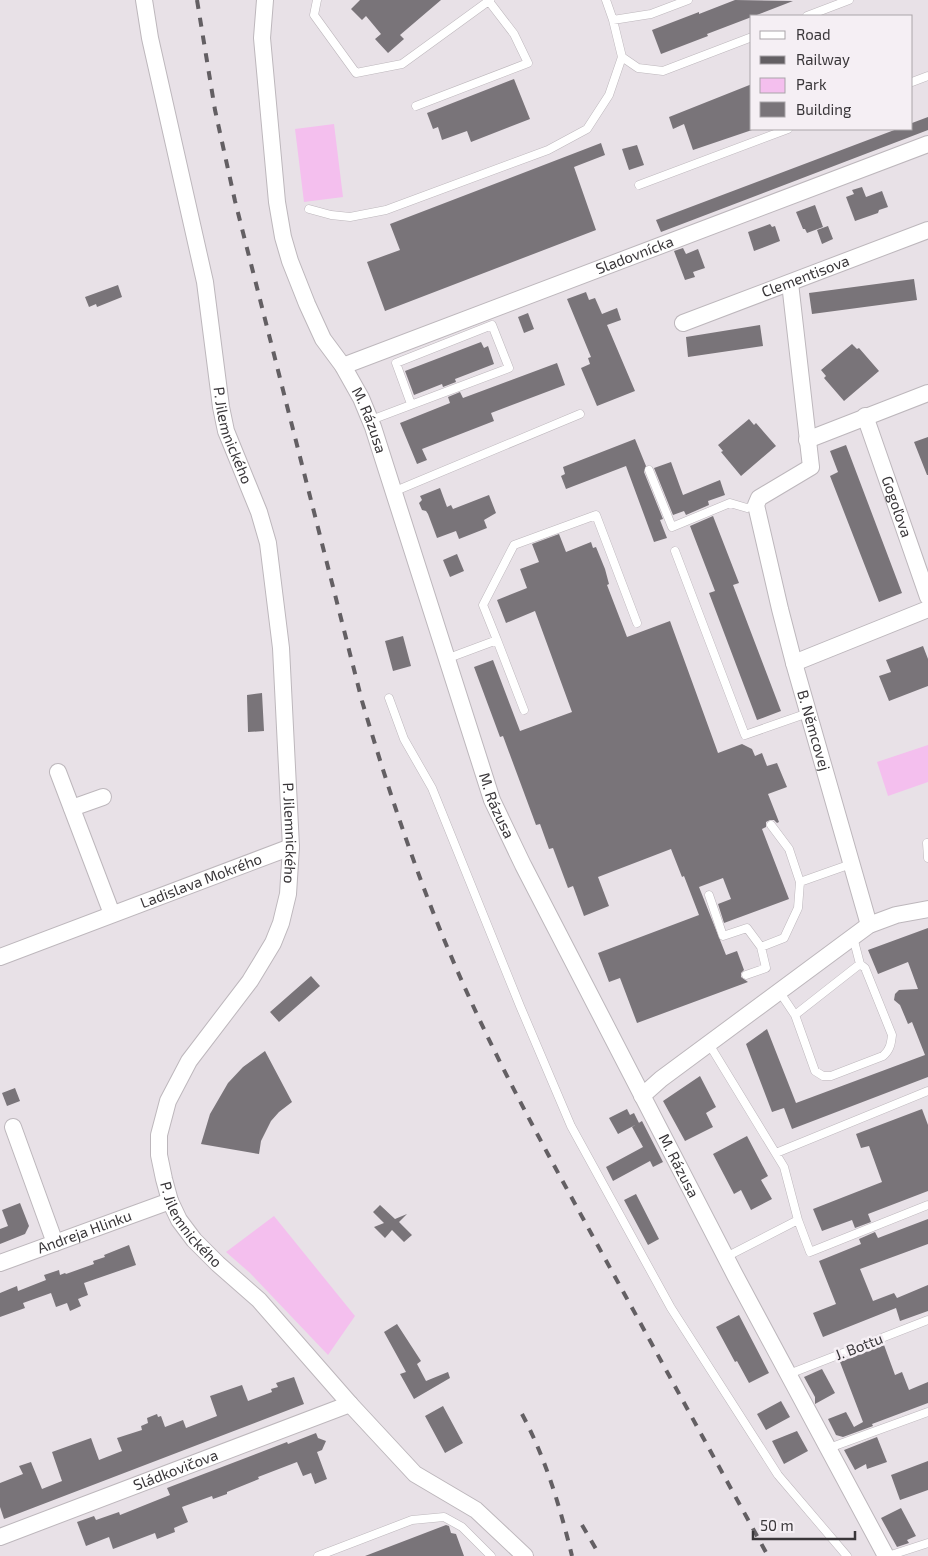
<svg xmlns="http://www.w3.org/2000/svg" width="928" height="1556" viewBox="0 0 928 1556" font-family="'Exo 2',sans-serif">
<rect width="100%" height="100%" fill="#e8e1e7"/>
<path fill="#f4bfee" d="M334 124 343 197 304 202 295 129Z
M928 745V782L888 796 877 762Z
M274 1216 355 1316 328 1355 250 1273 226 1252Z"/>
<path fill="#797479" d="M360 0H441L400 35 404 39 388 53 375 39 381 34 366 16 362 20 351 9Z
M735 0 793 1 707 34 708 36 661 54 652 30 699 12V14Z
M514 79 530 119 471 142 467 131 442 140 438 127 433 129 427 113Z
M752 84V130L693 150 684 124 673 129 669 117Z
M928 117V130L661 232 656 220 897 129H912V123Z
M601 143 605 155 574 167 596 230 385 311 367 262 400 250 390 224Z
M637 145 644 165 629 170 622 149Z
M862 187 866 197 882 191 888 207 879 210 878 213 855 221 846 197 854 194 852 190Z
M815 205 823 227 807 233 805 229H803L796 212Z
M770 224 772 227 775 226 780 241 754 251 748 232Z
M828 226 833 239 822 244 817 230Z
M683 248 686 254 698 249 705 268 693 272 695 277 685 280 674 251Z
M914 279 917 300 812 314 809 293Z
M118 285 122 297 97 307 96 304 89 307 85 297Z
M586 292 589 300 595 298 602 314 617 308 621 320 607 325 635 391 597 406 581 368 590 364 588 358 591 357 567 299Z
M528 313 534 329 524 333 518 317Z
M760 325 763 346 688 357 686 337Z
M481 342 484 348 488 346 494 364 455 379 456 382 443 387 442 384 414 395 405 371Z
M852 344 857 349 859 348 879 371 844 401 824 378 826 376 821 370Z
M557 363 565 385 491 413 494 421 422 449 427 460 417 464 400 423 450 403 448 397 460 392 463 398Z
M749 419 754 425 756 423 776 446 741 476 721 452 723 451 718 445Z
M928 437V475H927L914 442Z
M635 439 646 466 644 472 663 519 660 520 667 538 654 542 626 466 566 489 561 476 565 474 563 467Z
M846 445 902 593 879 602 830 476 838 472 830 451Z
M671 462 683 495 720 480 725 495 708 501 709 505 686 515 684 511 673 515 654 468Z
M440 488 447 507 451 505 453 509 489 495 496 513 484 520 487 528 459 539 456 531 437 538 428 514 426 511 422 510 419 503 422 500 420 496Z
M713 516 739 583 733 585 781 711 757 720 709 593 715 591 690 526Z
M559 534 566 552 591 542 593 548 596 547 605 569 609 584 607 585 627 637 670 621 718 753 742 744 752 749 755 756 762 753 767 766 777 763 787 787 768 794 779 822 777 823 774 820H770L766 822V827L762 829 789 899 724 923 718 904 731 899 723 878 699 887 726 955 737 951 744 970 741 973V977L748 982 637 1023 620 978 609 982 598 953 699 915 684 876 682 877 671 849 598 877 609 906 584 916 573 886 568 888 553 848 549 849 540 824 536 825 503 736 500 737 474 667 493 660 520 731 572 712 535 611 506 623 497 600 527 588 520 569 539 562 532 544Z
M457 554 464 571 450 577 443 560Z
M403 636 411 666 393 671 385 641Z
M923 646 928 659V686L889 701 879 676 891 672 886 660Z
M262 693 264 731 248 732 247 695Z
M928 928V1077L792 1129 784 1108 772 1112 746 1044 767 1029 796 1103 925 1055 912 1022 908 1024 900 1005 894 1000 895 994 899 990 918 989 908 962 878 974 868 950Z
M311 976 320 986 279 1022 270 1012Z
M265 1051 292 1102 279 1112 271 1121 261 1141 259 1154 201 1144 210 1114 228 1083 243 1067Z
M700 1076 716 1107 706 1113 713 1127 685 1141 663 1101Z
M15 1088 20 1101 7 1106 2 1093Z
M627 1109 630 1115 634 1113 639 1123 618 1134 609 1118Z
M922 1109 928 1125V1191L868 1214 871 1222 855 1228 852 1220 822 1231 813 1209 882 1182 869 1146 861 1148 856 1134Z
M642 1121 663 1162 653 1167 650 1161 613 1181 606 1167 643 1147 632 1127Z
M747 1136 768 1176 761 1180 772 1199 751 1210 741 1190 734 1194 713 1154Z
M636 1194 659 1239 648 1245 624 1200Z
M20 1203 29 1226 25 1234 0 1244V1229L8 1226 2 1210Z
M380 1205 395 1219 407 1214 399 1222 412 1235 404 1242 392 1230 385 1238 374 1227 384 1223 373 1212Z
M928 1219V1244L860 1269 873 1301 894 1293 897 1298 928 1285V1311L900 1321 896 1308 823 1337 813 1313 836 1304 819 1261 861 1244 859 1239 875 1232 878 1238Z
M129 1245 136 1265 84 1283 88 1295 78 1299 81 1306 70 1311 67 1303 56 1307 51 1293 23 1303 25 1308 0 1317V1293L17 1286 18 1291 46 1280 44 1275 59 1270 60 1275 65 1273 66 1274 94 1264 93 1261 105 1257 104 1255Z
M739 1315 769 1373 749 1383 737 1361 735 1362 716 1327Z
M397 1324 421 1361 417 1364 426 1381 448 1372 450 1378 414 1399 400 1374 406 1372 384 1332Z
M884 1345 895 1375 902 1372 909 1390 928 1382V1403L872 1424 873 1426 843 1437 836 1435 828 1419 846 1412 854 1427 863 1422 840 1362Z
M822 1369 835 1393 815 1404V1397L804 1377Z
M294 1377 304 1404 4 1519 0 1507V1483L23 1474 19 1466 31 1462 42 1489 62 1481 52 1452 91 1438 99 1460 122 1451 117 1438 142 1430 141 1426 148 1423 147 1418 157 1414 158 1417 161 1416 165 1427 183 1420 186 1428 217 1416 210 1396 242 1385 248 1401 272 1392 271 1389 278 1387 276 1383Z
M781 1401 790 1417 766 1430 757 1414Z
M443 1406 463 1443 445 1453 425 1416Z
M797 1431 808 1451 784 1464 772 1441Z
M316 1433 318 1438 326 1441 322 1450 317 1452 327 1479 315 1484 311 1473 303 1476 297 1462 258 1477 259 1479 227 1492V1494L213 1499 212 1496 182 1507 188 1522 174 1528 175 1532 157 1539 155 1533 113 1549 109 1537 86 1546 77 1522 94 1516 96 1520 119 1512 120 1515 170 1495 167 1488 287 1442 288 1444Z
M877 1437 887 1462 867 1469 866 1464 855 1470 844 1450Z
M928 1461V1490L900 1500 891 1475Z
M901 1508 916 1536 907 1540 909 1543 897 1547 881 1518Z
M446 1525 449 1526 451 1533 456 1534 464 1556H365Z"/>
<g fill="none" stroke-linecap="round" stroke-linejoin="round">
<defs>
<path id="service" d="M317 0 314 15 356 73 402 64 490 0
M606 0 613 20 651 14 688 0
M807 16 849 0
M622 57 638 68 663 71 752 37
M912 82 928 76
M416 106 528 63 514 34 488 0
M639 185 788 129
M309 209 331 215 350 217 386 210 548 150 587 129 609 95 622 57 613 20
M371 420 509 368 492 325 396 363 411 404
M649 470 672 527 730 503 747 508 756 505
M393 492 580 414
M675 551 745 735 808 713
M497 640 524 710
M446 659 497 640 483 605 514 545 596 515 637 623
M389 698 404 739 432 788 520 1006 571 1126 671 1308 778 1475 847 1556
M927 843 928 858
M800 882 851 864
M709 895 723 936 747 928 761 947 766 968 746 975
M853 937 860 964
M761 947 784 938 798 908 800 882 789 849 771 825
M779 991 795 1015 815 1071 823 1076H831L883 1056C890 1050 891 1044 892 1035L865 968 860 964 795 1015
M709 1044 784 1167 798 1220 726 1257
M776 1153 928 1091
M798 1220 810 1252 928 1205
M789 1374 928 1320
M829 1448 928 1412
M318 1556 412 1520 444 1517 462 1527 491 1556
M888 1556 928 1543"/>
<g id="minor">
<path id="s1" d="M144 0 150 38 205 282 221 407 226 431 259 512 268 543 281 648 291 847 288 894 281 923 273 943 250 981 189 1061 168 1101 159 1135V1155L164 1179 170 1201 179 1220 194 1240 218 1264 259 1300 350 1404 415 1474 476 1510 525 1556"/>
<path id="s2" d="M265 0 262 38 277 202 283 237 290 261 307 304 323 339 343 366 361 398 373 427 492 800 523 865 736 1277 886 1556"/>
<path id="s3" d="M790 283 811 467 759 498 756 505 780 609 794 663 869 925"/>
<path id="s4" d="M683 323 928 230"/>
<path id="s5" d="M343 366 928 144"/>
<path id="s6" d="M865 416 928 597"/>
<path d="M807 440 928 393"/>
<path d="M794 663 928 609"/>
<path d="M58 772 112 914"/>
<path d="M72 808 103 797"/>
<path id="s7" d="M0 957 291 847"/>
<path d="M642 1096 661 1079 869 925 896 915 928 909"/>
<path d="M13 1127 55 1243"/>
<path id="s8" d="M0 1263 170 1201"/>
<path id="s9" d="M0 1537 350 1404"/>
</g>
</defs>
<use href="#service" stroke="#bdb7bc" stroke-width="9"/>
<use href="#minor" stroke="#bdb7bc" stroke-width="18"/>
<use href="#service" stroke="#fff" stroke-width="8"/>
<use href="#minor" stroke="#fff" stroke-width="16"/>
<path stroke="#635f63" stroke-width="4" stroke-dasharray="9 9" stroke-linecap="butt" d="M197 0 215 110 235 201 362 701C391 799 423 895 465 988 506 1080 555 1167 603 1255 658 1355 713 1456 768 1556
M522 1414C546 1459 560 1507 572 1556
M582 1525 600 1556"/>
</g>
<g text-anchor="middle" stroke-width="5" stroke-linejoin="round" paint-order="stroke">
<g font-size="15" fill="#393639" stroke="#f5eff4">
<text dy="5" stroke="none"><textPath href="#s5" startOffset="312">Sladovnícka</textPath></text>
<text dy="5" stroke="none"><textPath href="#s4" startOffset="131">Clementisova</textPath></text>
<text dy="5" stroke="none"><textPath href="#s2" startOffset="442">M. Rázusa</textPath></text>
<text dy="5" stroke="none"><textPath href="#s1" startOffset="445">P. Jilemnického</textPath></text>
<text dy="5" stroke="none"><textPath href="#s6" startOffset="96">Gogoľova</textPath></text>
<text dy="5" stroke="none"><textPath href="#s3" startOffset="486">B. Němcovej</textPath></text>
<text dy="5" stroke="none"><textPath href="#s2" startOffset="848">M. Rázusa</textPath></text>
<text dy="5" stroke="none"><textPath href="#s1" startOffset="850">P. Jilemnického</textPath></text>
<text dy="5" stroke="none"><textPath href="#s7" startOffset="215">Ladislava Mokrého</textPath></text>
<text dy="5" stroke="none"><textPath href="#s2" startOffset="1252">M. Rázusa</textPath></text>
<text dy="5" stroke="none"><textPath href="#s1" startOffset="1286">P. Jilemnického</textPath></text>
<text dy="5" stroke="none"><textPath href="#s8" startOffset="90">Andreja Hlinku</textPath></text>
<text transform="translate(859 1347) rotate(-21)" y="5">J. Bottu</text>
<text dy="5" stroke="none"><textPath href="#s9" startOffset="188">Sládkovičova</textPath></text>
</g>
</g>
<rect x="750" y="15" width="162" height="115" fill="#f5eff4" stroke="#aaa5a9"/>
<rect x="760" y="31" width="25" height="8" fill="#ffffff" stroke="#aaa5a9"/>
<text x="796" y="40" font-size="15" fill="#393639">Road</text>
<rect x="760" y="56" width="25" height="8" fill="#635f63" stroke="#aaa5a9"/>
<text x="796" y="65" font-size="15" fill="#393639">Railway</text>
<rect x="760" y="78" width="25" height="15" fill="#f4bfee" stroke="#aaa5a9"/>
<text x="796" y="90" font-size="15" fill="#393639">Park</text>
<rect x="760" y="102" width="25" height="15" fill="#797479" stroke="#aaa5a9"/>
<text x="796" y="115" font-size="15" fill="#393639">Building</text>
<path d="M753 1531v8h102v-8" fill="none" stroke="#393639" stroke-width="2.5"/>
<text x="760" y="1531" font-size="15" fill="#393639" stroke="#f5eff4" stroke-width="4" paint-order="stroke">50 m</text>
</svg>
